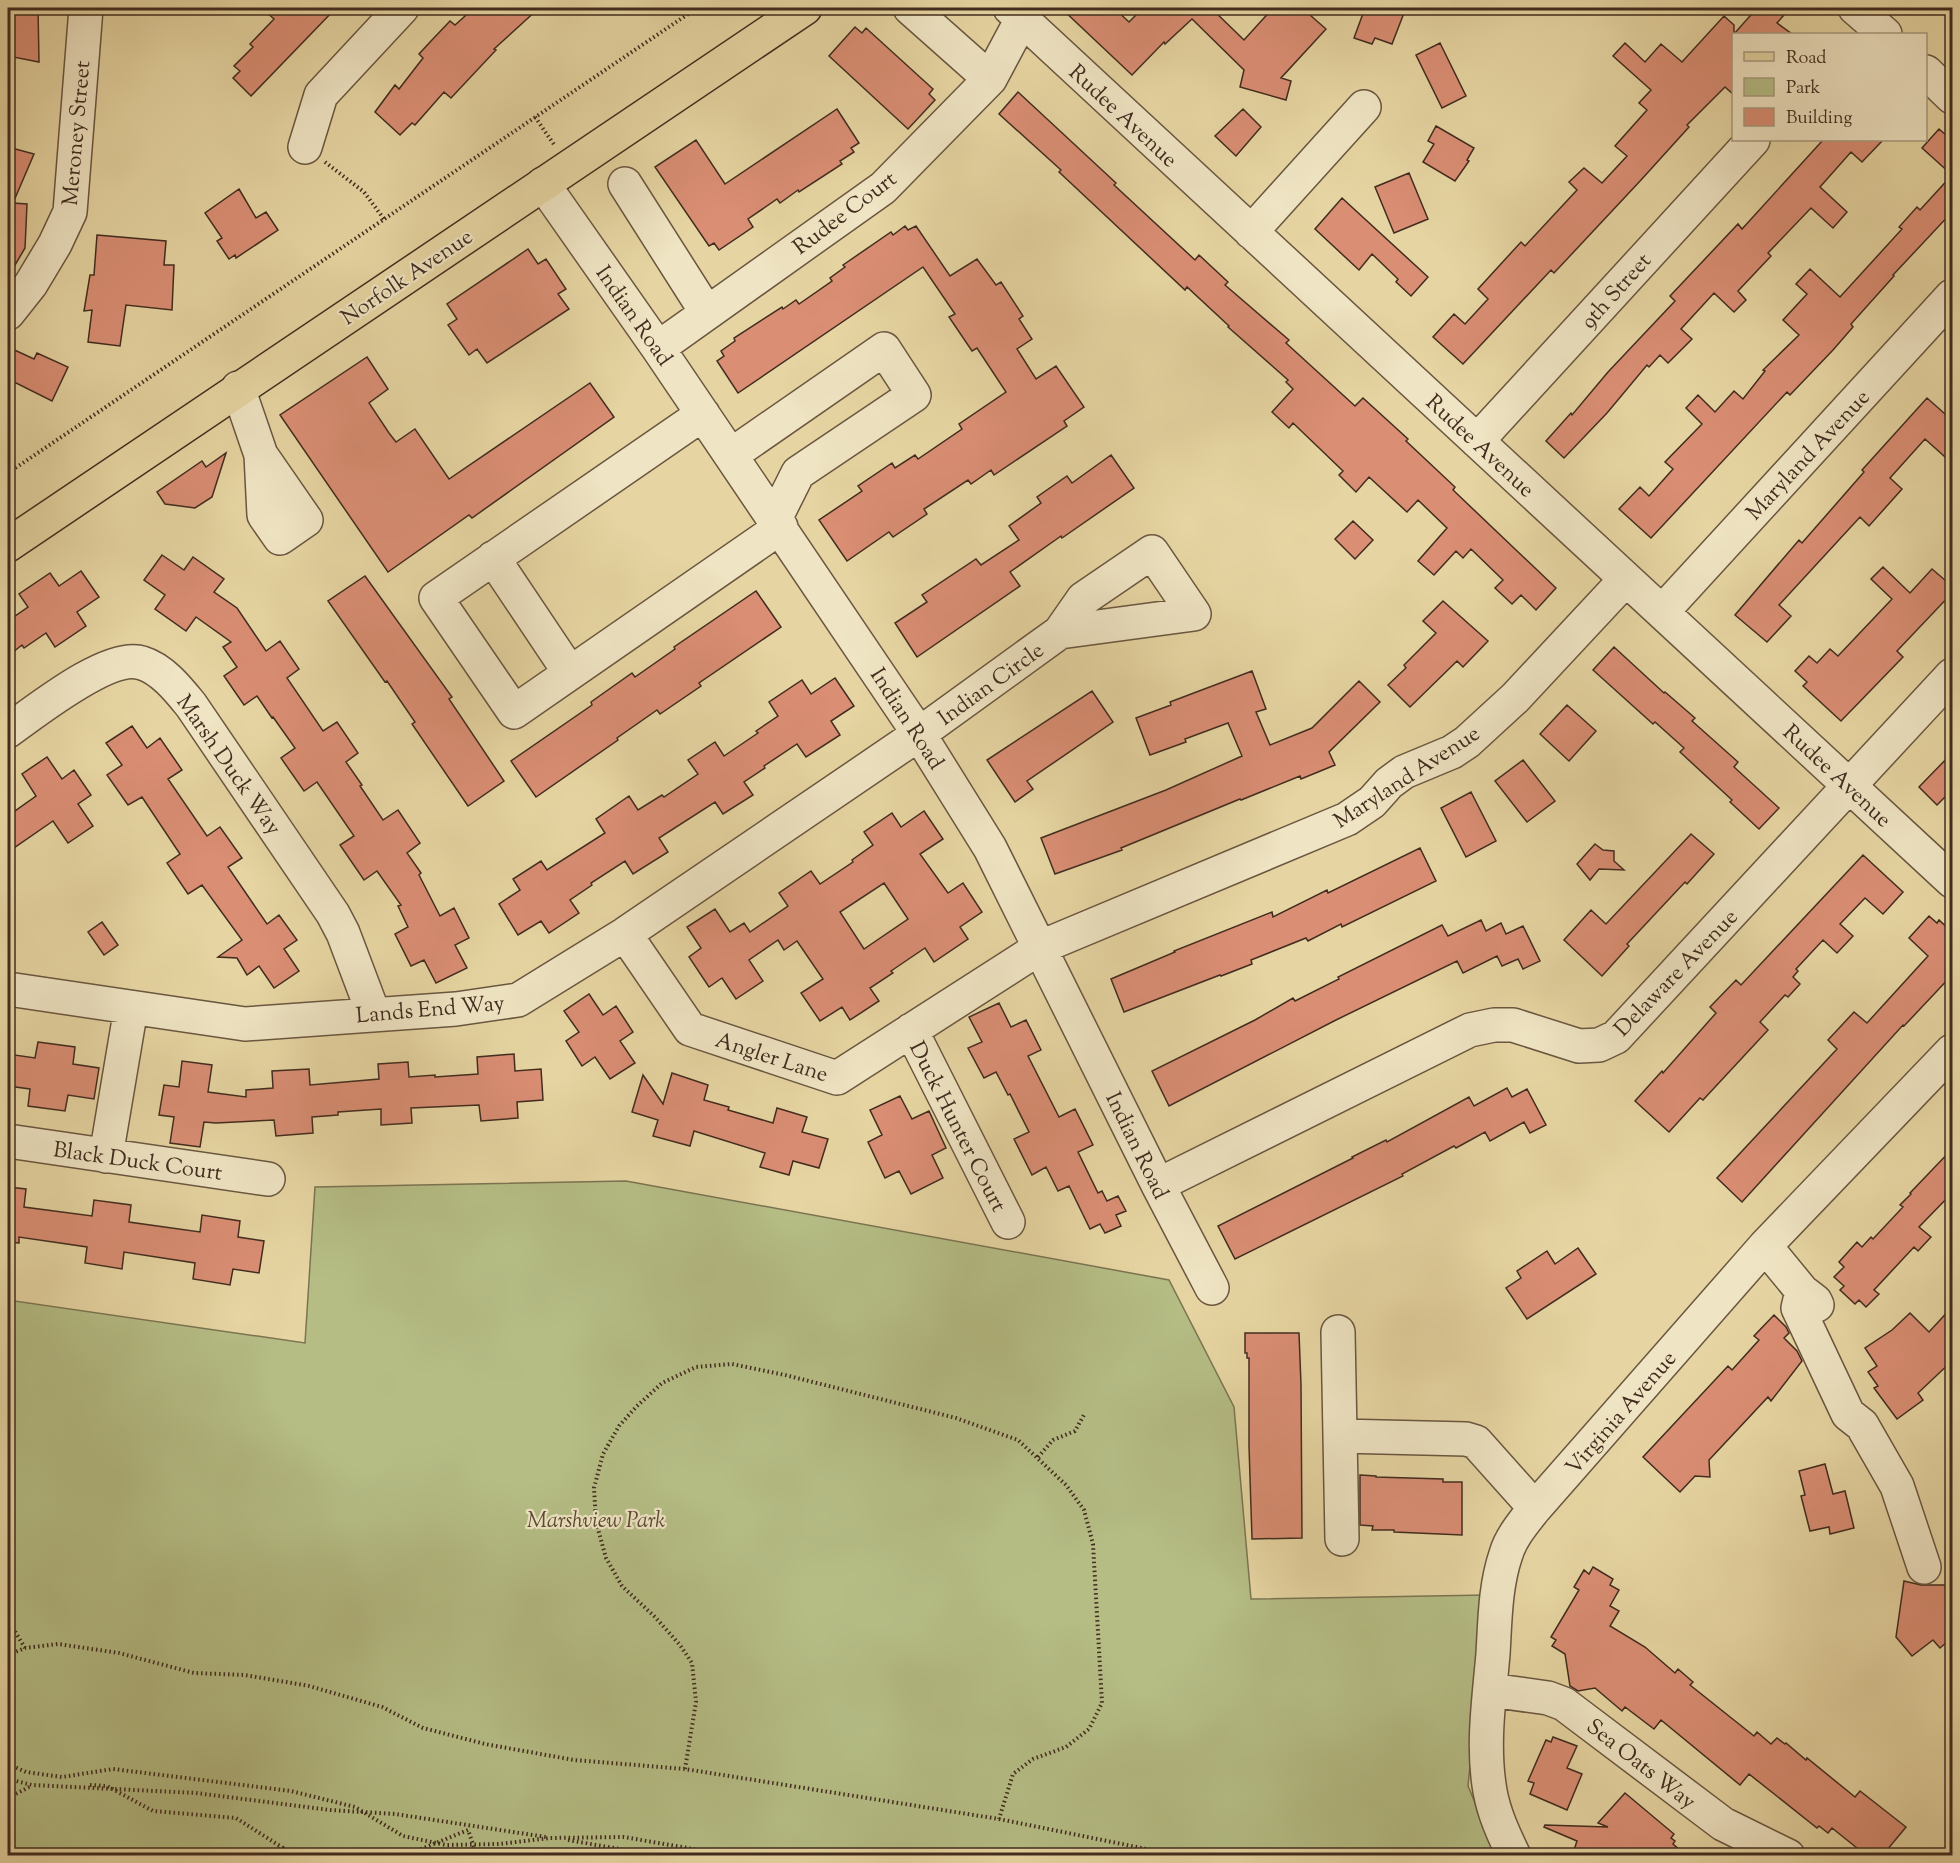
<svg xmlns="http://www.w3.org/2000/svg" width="1960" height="1863" viewBox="0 0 1960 1863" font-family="'Sorts Mill Goudy',serif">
<rect width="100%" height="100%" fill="#e6d5a2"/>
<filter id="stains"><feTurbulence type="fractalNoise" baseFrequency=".00333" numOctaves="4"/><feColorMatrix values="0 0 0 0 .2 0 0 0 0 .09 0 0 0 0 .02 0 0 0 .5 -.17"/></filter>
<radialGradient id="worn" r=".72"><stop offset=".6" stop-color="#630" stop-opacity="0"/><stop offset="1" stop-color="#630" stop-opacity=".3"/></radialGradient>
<path fill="#b5bd85" stroke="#7b7452" stroke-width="1.5" d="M626 1181 1169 1280 1234 1407 1251 1599 1487 1595 1468 1786 1497 1855H8V1300L305 1343 315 1187Z"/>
<path fill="#da8e74" stroke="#412c1f" stroke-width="1.5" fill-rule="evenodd" d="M8 8H38L39 62 8 56Z
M262 8H336L251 96 233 78 240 71 234 66 253 47 250 44 274 19Z
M474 8H539L494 49 496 50 451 98 444 92 415 125 412 123 400 135 375 112 395 85 399 89 423 58 419 54 431 41 450 21 455 25Z
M1061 8H1114L1129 22 1143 8H1211L1244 40 1273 8H1302L1326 29 1281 78 1291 81 1286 100 1240 87 1244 70 1192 19 1165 44 1164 42 1132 75Z
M1365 8H1391L1404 13 1392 44 1375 38 1372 44 1354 38Z
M1757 8H1790L1777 23 1792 34H1734Z
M1724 16 1734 25V95L1725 87 1687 125 1689 127 1641 180 1554 273 1551 270 1463 364 1433 337 1454 314 1465 324 1488 299 1478 289 1521 242 1525 246 1577 190 1569 182 1584 168 1602 183 1627 156 1615 146 1647 110 1639 103 1651 90 1613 56 1625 43 1645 62 1661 44 1682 62Z
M855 27 862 33 866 28 933 89 929 94 935 100 908 129 829 56Z
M1440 43 1466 96 1442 108 1416 55Z
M1018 92 1116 183 1114 185 1195 260 1199 255 1228 282 1225 285 1289 340 1286 343 1355 406 1363 398 1408 439 1406 441 1455 487 1453 490 1556 588 1536 610 1521 595 1512 604 1495 588 1503 580 1471 549 1463 558 1456 551 1434 575 1418 561 1447 528 1418 500 1407 512 1369 477 1356 492 1339 475 1343 471 1293 423 1289 428 1272 412 1293 389 1286 382 1288 380 1228 327 1229 326 1187 287 1185 290 1059 172 1061 170 999 114Z
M837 109 859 143 851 148 854 152 840 161 842 164 799 192 798 190 780 203 777 199 748 219 753 227 719 250 714 243 709 246 655 167 696 140 725 184Z
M1243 109 1261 127 1236 156 1215 136Z
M1436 126 1474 148 1467 160 1469 161 1455 181 1423 162 1434 144 1428 141Z
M1939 129 1953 141V211L1893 275 1894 276 1851 324 1853 327 1833 350 1790 395 1787 392 1651 538 1619 509 1640 487 1649 496 1673 469 1665 462 1702 424 1686 408 1698 395 1715 412 1734 391 1743 399 1765 371 1763 370 1799 335 1783 320 1807 294 1796 284 1810 269 1840 297 1902 229 1899 227 1917 207 1920 210 1952 175 1922 148Z
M1823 140H1883L1862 162 1851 152 1820 187 1847 212 1833 228 1811 208 1768 253 1771 256 1738 291 1746 300 1734 312 1714 293 1681 329 1692 339 1668 363 1660 355 1649 367 1647 365 1607 413 1564 458 1546 441 1571 413 1572 415 1608 372 1675 301 1670 296 1738 224 1742 229Z
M8 147 34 154 13 203 27 204 25 248 8 277Z
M1409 173 1428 219 1394 233 1375 187Z
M239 189 256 218 266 212 278 230 236 258 235 255 229 259 217 241 222 238 205 213Z
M1342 198 1428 277 1411 296 1396 282 1398 279 1372 254 1359 270 1315 229Z
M905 226 908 230 916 226 950 276 977 259 996 285 1001 282 1023 316 1019 319 1032 339 1017 349 1036 379 1056 366 1084 407 1064 421 1067 426 994 475 991 470 971 484 968 480 924 509 927 514 893 537 889 532 847 561 819 520 862 491 858 486 892 463 895 468 915 455 918 459 962 429 959 424 1006 392 977 348 972 351 949 317 955 314 923 267 738 393 717 361 724 356 721 351 735 341 734 338 782 307 783 309 796 300 799 304 832 281 830 278 845 267 843 265 891 232 893 235Z
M97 235 166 241 164 265H174L172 310 126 305 120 346 88 342 92 310 84 311 90 275H94Z
M528 249 538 264 546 259 566 289 558 294 569 309 487 363 477 349 469 355 448 325 457 319 447 304Z
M8 347 34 359 37 353 68 367 52 401 8 379Z
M367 357 388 389 369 403 389 433 396 442 415 429 449 479 590 383 614 417 472 518 469 515 388 572 280 415Z
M1927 398 1953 421V464L1925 439 1890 478 1902 489 1869 526 1860 517 1779 605 1791 616 1767 642 1735 615 1799 540 1802 543 1864 472 1862 470Z
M226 453 212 497 195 508 165 504 157 492 202 461 206 467Z
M1111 455 1134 488 1062 538 1061 536 1010 572 1020 586 917 657 895 623 927 602 922 595 976 559 981 565 1019 540 1009 526 1041 503 1037 497 1067 476 1072 483Z
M1353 521 1373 540 1355 559 1335 539Z
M162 555 184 570 193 557 224 579 214 592 237 608 266 651 280 641 299 669 287 678 323 731 337 722 358 753 346 762 362 785 360 786 383 820 398 810 420 843 407 853 421 873 419 875 440 916 454 908 469 938 455 945 467 968 436 983 424 960 411 966 395 934 408 927 398 906 401 905 377 871 364 880 340 845 354 836 317 782 304 791 281 758 295 748 273 717 272 718 257 696 244 705 224 676 237 667 223 647 231 642 196 617 186 631 155 609 165 595 144 580Z
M1883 567 1910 593 1932 569 1953 587V592L1897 651 1903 657 1841 721 1803 686 1807 682 1795 671 1809 656 1817 663 1830 649 1838 656 1892 599 1871 579Z
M81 571 99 597 77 612 86 626 55 647 46 633 24 648 22 645 8 656V621L28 607 19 594 50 573 59 586Z
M365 576 452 697 449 699 504 781 468 806 412 724 415 722 387 681 385 682 328 601Z
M756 591 781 627 699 683 701 686 660 714 657 710 617 738 618 740 536 797 511 761 592 705 591 702 632 673 635 677 675 649 674 647Z
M1443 601 1488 641 1463 667 1457 661 1410 707 1388 685 1406 668 1404 665 1436 633 1423 621Z
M1614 647 1664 693 1665 692 1695 718 1692 721 1738 762 1734 767 1779 808 1759 829 1730 802 1732 800 1680 752 1684 748 1655 722 1653 724 1593 670Z
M1252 671 1266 709 1256 712 1270 745 1312 728 1359 681 1380 702 1329 752 1335 765 1301 779 1300 776 1241 800 1240 799 1121 848 1122 850 1055 874 1041 838 1166 790 1242 756 1228 723 1185 739 1186 742 1150 755 1136 718 1171 705 1170 702Z
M835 678 854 706 831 721 840 735 806 757 797 744 764 766 765 768 744 782 753 795 723 814 715 802 659 838 668 852 633 874 625 861 591 883 592 885 570 900 579 913 549 933 541 921 518 935 499 904 520 890 513 879 541 861 547 870 605 833 596 819 629 796 638 810 662 795 664 797 698 774 688 760 715 742 724 756 758 733 756 731 778 716 769 702 802 680 811 694Z
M1092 691 1113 722 1027 781 1033 789 1015 802 987 760Z
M1567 705 1596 731 1569 761 1540 734Z
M132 726 147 748 160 738 182 770 168 779 207 836 220 827 242 858 228 867 267 924 279 915 297 940 284 949 299 971 274 988 259 966 247 975 237 958 218 957 242 940 202 885 188 894 167 863 180 854 142 797 128 805 107 775 122 765 106 743Z
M1953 752V789L1937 805 1919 787Z
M47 757 62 779 74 770 91 795 78 804 93 826 68 843 53 821 8 852V816L36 796 22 774Z
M1523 760 1555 801 1527 822 1495 781Z
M1471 792 1496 841 1466 857 1441 808Z
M924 811 943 839 920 854 948 893 963 883 982 912 960 927 968 939 934 962 925 948 891 971 893 973 870 988 879 1001 850 1020 842 1007 820 1021 801 993 823 979 797 941 784 950 778 940 749 960 763 981 736 999 722 978 709 987 689 957 701 948 687 927 715 909 730 932 744 923 750 932 788 906 779 893 811 871 820 884 853 862 852 860 873 845 864 832 892 813 901 827ZM884 883 908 919 864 949 840 912Z
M1691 834 1714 854 1687 884 1685 882 1627 944 1629 946 1602 976 1564 940 1591 910 1606 924Z
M1595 844 1603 850 1614 851V861L1624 870 1599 869 1590 880 1577 864Z
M1420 848 1436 881 1342 927 1341 924 1308 941 1306 938 1251 960 1252 964 1221 976 1220 975 1124 1012 1111 979 1175 952 1174 951 1272 912 1273 917 1327 890 1328 893Z
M1863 855 1903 892 1883 914 1865 898 1840 924 1853 936 1837 953 1823 940 1796 969 1798 971 1793 977 1800 984 1788 997 1785 995 1760 1022 1768 1030 1703 1100 1700 1098 1669 1132 1635 1101 1662 1071 1663 1073 1716 1013 1710 1007 1736 980 1741 985Z
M1929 916 1937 923 1939 920 1953 933V974L1904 1026 1903 1025 1742 1202 1717 1178 1837 1049 1828 1040 1854 1012 1867 1023 1928 956 1909 938Z
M1481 920 1486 931 1501 923 1506 934 1523 926 1540 961 1523 969 1518 959 1502 966 1497 956 1463 973 1457 961 1336 1020 1169 1106 1152 1071 1255 1020 1293 998 1295 1001 1339 979 1338 977 1442 925 1448 936Z
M102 922 118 945 104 955 88 932Z
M589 994 603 1015 616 1006 633 1032 620 1041 635 1063 610 1079 595 1057 582 1066 566 1041 579 1032 564 1011Z
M999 1003 1011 1027 1026 1020 1041 1050 1028 1056 1059 1117 1075 1109 1093 1145 1078 1152 1098 1193 1102 1191 1107 1201 1118 1196 1126 1211 1116 1215 1121 1226 1105 1233 1100 1224 1090 1229 1069 1186 1058 1191 1046 1167 1032 1175 1014 1139 1029 1132 1010 1094 1008 1095 996 1072 984 1078 968 1048 982 1042 969 1017Z
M38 1042 75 1047 73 1064 99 1068 94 1099 68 1095 65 1111 28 1106 30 1089 8 1086V1054L35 1058Z
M514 1054 515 1071 541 1069 543 1100 517 1102 518 1118 481 1121 479 1105 411 1108 412 1123 381 1125V1109L338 1112V1115L312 1117 313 1133 276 1136 274 1120 216 1123 204 1122 200 1147 170 1143 174 1117 159 1115 164 1085 179 1087 182 1061 212 1065 208 1092 246 1097V1090L273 1088 272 1071 309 1069 310 1085 379 1079 378 1064 408 1062 409 1077 435 1075V1077L478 1074 477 1057Z
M672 1073 708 1085 704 1100 729 1107 728 1110 773 1123 777 1108 807 1117 802 1132 828 1139 819 1168 793 1161 789 1175 760 1167 765 1153 694 1131 690 1146 653 1136 658 1120 632 1112 643 1075 663 1104Z
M1507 1088 1512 1097 1527 1089 1546 1125 1530 1133 1524 1122 1490 1141 1485 1132 1456 1148 1454 1146 1402 1174 1403 1176 1235 1259 1218 1226 1353 1158 1352 1157 1386 1140 1387 1142 1469 1097 1474 1106Z
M900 1096 912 1119 929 1111 946 1148 932 1155 943 1178 911 1194 899 1171 885 1178 868 1142 882 1135 870 1110Z
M1953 1148V1192L1919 1227 1931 1237 1918 1251 1914 1247 1874 1290 1879 1294 1866 1307 1859 1300 1855 1304 1840 1290 1844 1286 1834 1277 1844 1267 1839 1262 1857 1242 1862 1247 1871 1237 1873 1239 1903 1207 1900 1205 1911 1194 1910 1193Z
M8 1187 26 1189 24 1207 92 1216 94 1200 131 1205 129 1222 200 1232 202 1215 240 1221 238 1237 264 1241 259 1273 233 1269 230 1285 193 1279 195 1263 124 1252 122 1269 85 1263 87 1247 19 1237V1243L8 1242Z
M1578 1248 1596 1274 1527 1319 1506 1288 1521 1278 1517 1271 1547 1251 1555 1264Z
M1953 1306V1360L1918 1393 1923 1400 1897 1419 1874 1388 1878 1386 1868 1372 1877 1366 1865 1348 1892 1330 1910 1313 1929 1332Z
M1774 1315 1786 1327 1789 1333 1784 1338 1797 1351 1802 1361 1771 1401 1768 1397 1709 1460 1710 1477 1695 1476 1680 1492 1643 1457 1728 1366 1732 1370 1759 1340 1754 1336Z
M1245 1333H1299L1301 1385 1302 1538 1252 1539 1249 1446V1358H1247V1353H1245Z
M1825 1464 1833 1494 1845 1491 1854 1528 1830 1534 1829 1527 1810 1531 1801 1496 1805 1495 1799 1471Z
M1360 1475 1376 1476V1477L1443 1479V1482H1462V1535L1394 1532V1530H1372L1373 1526 1360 1525Z
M1593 1567 1613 1579 1610 1585 1619 1590 1610 1606 1619 1611 1610 1626 1645 1647 1675 1673 1678 1669 1693 1682 1690 1685 1754 1736 1757 1732 1771 1744 1777 1738 1785 1744 1786 1743 1806 1760 1807 1758 1855 1797 1860 1791 1906 1827 1882 1856H1867L1832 1828 1828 1833 1819 1826 1817 1828 1749 1774 1740 1785 1661 1720 1654 1729 1625 1707 1622 1711 1595 1688 1578 1691 1570 1686 1565 1654 1552 1646 1556 1640 1551 1637 1579 1590 1574 1587 1584 1570 1589 1574Z
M1904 1581 1921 1585H1944L1953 1594V1637L1940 1648 1933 1640 1912 1656 1896 1637Z
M1553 1737 1577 1746 1567 1768 1582 1774 1567 1810 1530 1794 1534 1783 1528 1781 1546 1740 1551 1742Z
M1625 1793 1674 1834 1671 1838 1675 1841 1673 1844 1687 1856H1572L1577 1841 1544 1827 1545 1825 1608 1827 1598 1823Z"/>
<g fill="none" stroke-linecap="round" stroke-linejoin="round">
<defs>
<path id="minor" d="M910 8 990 79
M1010 8 1952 881
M1855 8 1885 34
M1926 72 1952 97
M305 147 321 95 402 8
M543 184 658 348 919 734 990 848 1158 1185 1212 1288
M625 184 707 313
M1251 232 1364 107
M8 313 31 284 55 244 70 212 86 8
M658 348 883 188 990 79 1022 19
M238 388 261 455 264 515 280 538 306 520 261 455
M703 414 436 598 514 712 781 527
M1477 441 1753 140
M731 455 884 349 914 395 798 473 775 519
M493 558 570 673
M1662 612 1952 296
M8 731C35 712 109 652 142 663 162 669 178 689 191 705L333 914 343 933 374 1015
M625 934 690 1029 837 1078 1041 947 1347 819 1372 802 1389 783 1404 772 1452 752 1467 742 1515 698 1626 579
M8 989 245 1024 456 1009 518 1000 625 934 919 734 1060 632 1194 614 1152 552 1083 599 1060 632
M911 1030 1008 1222
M8 1141 268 1179
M106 1156 131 1008
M1158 1185 1470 1030 1494 1025H1513L1579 1046 1599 1045 1616 1037 1952 675
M1765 1246 1802 1291 1815 1301 1817 1305
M1802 1291 1798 1308 1848 1414 1862 1425 1897 1486 1924 1567
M1338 1332 1342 1539
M1340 1436 1466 1439 1476 1442 1535 1508
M1490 1690 1548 1698 1564 1704 1723 1824 1788 1856
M1514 1856C1504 1835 1494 1814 1490 1791 1482 1746 1489 1700 1493 1654 1495 1621 1495 1586 1506 1554 1511 1537 1524 1522 1535 1508L1765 1246 1952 1051"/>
<path id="major" d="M8 545 805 8"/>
</defs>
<use href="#minor" stroke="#6a5640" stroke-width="36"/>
<use href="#major" stroke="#412c1f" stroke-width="36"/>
<path stroke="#412c1f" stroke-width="4" stroke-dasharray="1.5 3" stroke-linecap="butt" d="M535 117 555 146
M325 162 364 192 384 219
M8 473 697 8
M1038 1457 1053 1440 1075 1431 1085 1413
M8 1620 25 1648
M8 1655 25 1648 58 1644 119 1653 194 1673 245 1675 309 1686 382 1707 423 1728 485 1744 574 1760 685 1769 999 1819 1181 1856
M8 1764 26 1772 62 1777 113 1769 291 1791 355 1807 403 1836 446 1845 499 1844 550 1838 624 1837 733 1856
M685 1769 696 1702 692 1663 680 1645 655 1617 622 1586 606 1558 596 1522 594 1488 603 1454 619 1426 636 1407 662 1383 696 1367 732 1364 785 1375 956 1418 1018 1440 1066 1485 1084 1510 1093 1544 1102 1703 1089 1729 1066 1747 1033 1759 1013 1774 999 1819
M8 1779 32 1785 196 1793 330 1810 395 1814 546 1837
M90 1785 107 1786 153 1811 236 1818 283 1848 250 1856
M8 1798 31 1786
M568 1840 659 1856
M1465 1850 1467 1856
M404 1856 468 1830 477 1856"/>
<use href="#minor" stroke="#efe4c3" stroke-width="33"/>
<use href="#major" stroke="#e6d5a2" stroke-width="33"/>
</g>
<g text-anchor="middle" stroke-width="4.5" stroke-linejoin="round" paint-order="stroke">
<g font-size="22" fill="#412c1f" stroke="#efe4c3">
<text transform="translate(1124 115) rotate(43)" y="8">Rudee Avenue</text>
<text transform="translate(75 133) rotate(-85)" y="8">Meroney Street</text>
<text transform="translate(844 212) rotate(-37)" y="8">Rudee Court</text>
<text transform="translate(406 276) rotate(-34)" y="8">Norfolk Avenue</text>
<text transform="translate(1615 290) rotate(-48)" y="8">9th Street</text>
<text transform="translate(635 315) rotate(55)" y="8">Indian Road</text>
<text transform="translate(1481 445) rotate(43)" y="8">Rudee Avenue</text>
<text transform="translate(1807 454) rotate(-47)" y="8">Maryland Avenue</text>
<text transform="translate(990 683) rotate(-36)" y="8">Indian Circle</text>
<text transform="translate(908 718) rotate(57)" y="8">Indian Road</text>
<text transform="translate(230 764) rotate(55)" y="8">Marsh Duck Way</text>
<text transform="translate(1838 775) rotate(43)" y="8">Rudee Avenue</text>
<text transform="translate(1406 776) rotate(-33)" y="8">Maryland Avenue</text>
<text transform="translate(1675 972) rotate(-46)" y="8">Delaware Avenue</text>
<text transform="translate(430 1008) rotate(-5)" y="8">Lands End Way</text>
<text transform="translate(772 1056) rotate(18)" y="8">Angler Lane</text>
<text transform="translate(959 1126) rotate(63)" y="8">Duck Hunter Court</text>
<text transform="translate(1138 1145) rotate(64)" y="8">Indian Road</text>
<text transform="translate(138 1160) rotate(8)" y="8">Black Duck Court</text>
<text transform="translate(1620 1412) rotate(-49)" y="8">Virginia Avenue</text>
<text transform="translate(1642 1763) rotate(38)" y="8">Sea Oats Way</text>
</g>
<g font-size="22" font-style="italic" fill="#584933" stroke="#efe4c3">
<text x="596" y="1527">Marshview Park</text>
</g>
</g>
<rect width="1960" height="1863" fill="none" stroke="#e6d5a2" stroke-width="30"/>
<rect x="9" y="9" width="1942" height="1845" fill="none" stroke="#412c1f" stroke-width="3"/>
<rect x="15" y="15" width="1930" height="1833" fill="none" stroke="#412c1f" stroke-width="1.5"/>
<rect x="1732" y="33" width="195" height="108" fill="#efe4c3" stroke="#a99a81" stroke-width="1.5"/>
<rect x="1744" y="52" width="30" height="9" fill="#e6d5a2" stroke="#a99a81" stroke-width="1.5"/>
<text x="1786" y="63" font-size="18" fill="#412c1f">Road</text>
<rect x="1744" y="78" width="30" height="18" fill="#b5bd85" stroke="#a99a81" stroke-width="1.5"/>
<text x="1786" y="93" font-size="18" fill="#412c1f">Park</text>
<rect x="1744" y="108" width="30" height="18" fill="#da8e74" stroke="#a99a81" stroke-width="1.5"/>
<text x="1786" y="123" font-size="18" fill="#412c1f">Building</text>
<rect width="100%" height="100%" filter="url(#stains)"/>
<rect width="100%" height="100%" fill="url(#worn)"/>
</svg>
